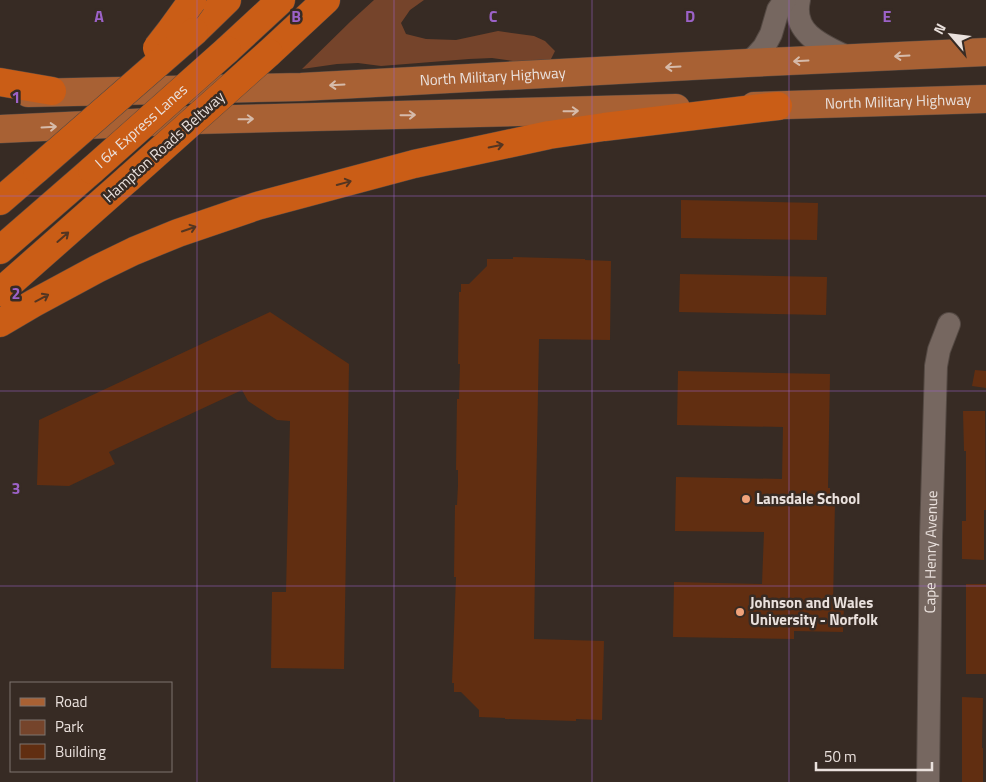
<svg xmlns="http://www.w3.org/2000/svg" width="986" height="782" viewBox="0 0 986 782" font-family="'Titillium Web',sans-serif">
<rect width="100%" height="100%" fill="#372b24"/>
<path fill="#75442b" d="M374 0H424L410 10 401 23 406 34 426 39 456 40 498 31 534 36 545 41 555 51 551 59 539 62 513 61 492 58 469 59 381 66 358 63 337 64 302 69 351 21Z"/>
<path fill="#612e11" d="M681 200 818 203 817 240 681 238Z
M513 257 585 259V260L611 261 610 340 539 339 536 498 534 639 604 641 602 720 576 719V721L505 719V718L479 717V710L461 692H454V683H452L456 577H454L455 505H457L458 485V470H456L457 399H459L460 364H458L459 292H461V284H469L487 266V259H513Z
M680 274 827 277 826 315 679 312Z
M270 312 349 364 344 669 271 668 272 592H286L290 421 277 420 248 401 242 390 109 452 115 464 69 486 37 485 39 420Z
M975 370 986 371V388L972 386Z
M678 371 830 374 828 488H830V500L835 501 833 605H844L843 632 794 631V639L673 637 674 582 762 584 764 532 675 531 676 477 782 479 783 427 677 425Z
M963 411H985L986 510H984V560L962 559V521H966V451H964Z
M966 584H986V674H966Z
M962 697 983 698 982 748H983V782H962Z"/>
<g fill="none" stroke-linecap="round" stroke-linejoin="round">
<defs>
<g id="minor">
<path d="M799 0C791 34 824 46 849 58"/>
<path d="M747 63 756 56 764 47 771 34 778 10 785 0"/>
<path id="s1" d="M928 782 931 537 936 366 939 350 949 324"/>
</g>
<g id="major">
<path id="s2" d="M28 93 301 87 747 63 986 52"/>
<path id="s3" d="M754 106 986 99"/>
<path d="M0 129 195 120 676 108"/>
</g>
<path id="highway" d="M194 32 227 0
M227 50 281 0
M269 53 326 0
M0 82 52 91
M0 201 37 169
M0 250 92 170
M0 292 129 178
M0 323 34 303 97 269 134 251 178 233 257 206 414 164 549 135 604 127 778 106"/>
</defs>
<use href="#minor" stroke="#544943" stroke-width="24"/>
<use href="#major" stroke="#544943" stroke-width="29"/>
<use href="#highway" stroke="#544943" stroke-width="29"/>
<use href="#minor" stroke="#766760" stroke-width="22"/>
<use href="#major" stroke="#a86134" stroke-width="28"/>
<use href="#highway" stroke="#ca5d16" stroke-width="28"/>
<defs>
<g id="highway-bridge">
<path d="M157 48 171 30 192 1"/>
<path d="M37 169 194 32"/>
<path id="s4" d="M92 170 227 50"/>
<path d="M129 178 269 53"/>
</g>
</defs>
<use href="#highway-bridge" stroke="#544943" stroke-width="29" stroke-linecap="butt"/>
<use href="#highway-bridge" stroke="#ca5d16" stroke-width="28"/>
</g>
<defs><path id="oneway-shaft" d="M-6 0H5M1.5-3L5.5 0L1.5 3" fill="none" stroke-width="1.6" stroke-linecap="round" stroke-linejoin="round" transform="scale(1.25)"/></defs>
<g stroke="#d6bbaa">
<use href="#oneway-shaft" transform="translate(902 56) rotate(177)"/>
<use href="#oneway-shaft" transform="translate(801 61) rotate(177)"/>
<use href="#oneway-shaft" transform="translate(673 67) rotate(177)"/>
<use href="#oneway-shaft" transform="translate(337 85) rotate(177)"/>
<use href="#oneway-shaft" transform="translate(571 111) rotate(-1)"/>
<use href="#oneway-shaft" transform="translate(408 115) rotate(-1)"/>
<use href="#oneway-shaft" transform="translate(246 119) rotate(-1)"/>
<use href="#oneway-shaft" transform="translate(49 127) rotate(-3)"/>
</g>
<g stroke="#543521">
<use href="#oneway-shaft" transform="translate(496 146) rotate(-12)"/>
<use href="#oneway-shaft" transform="translate(344 183) rotate(-15)"/>
<use href="#oneway-shaft" transform="translate(189 229) rotate(-19)"/>
<use href="#oneway-shaft" transform="translate(63 237) rotate(-41)"/>
<use href="#oneway-shaft" transform="translate(42 298) rotate(-28)"/>
</g>
<path fill="none" stroke="#9c62c8" stroke-width="1" stroke-opacity="0.55" d="M197 0V782M394 0V782M592 0V782M789 0V782M0 196H986M0 391H986M0 586H986"/>
<g fill="#f0a27a" stroke="#372b24" stroke-width="2">
<circle cx="746" cy="499" r="5"/>
<circle cx="740" cy="612" r="5"/>
</g>
<g text-anchor="middle" stroke-width="5" stroke-linejoin="round" paint-order="stroke">
<g font-size="15" fill="#eae1dd" stroke="#372b24">
<text dy="5" stroke="none"><textPath href="#s2" startOffset="465">North Military Highway</textPath></text>
<text dy="5" stroke="none"><textPath href="#s3" startOffset="144">North Military Highway</textPath></text>
<text dy="5" stroke="none"><textPath href="#s4" startOffset="66">I 64 Express Lanes</textPath></text>
<text transform="translate(164 147) rotate(-42)" y="5">Hampton Roads Beltway</text>
<text dy="5" stroke="none"><textPath href="#s1" startOffset="230">Cape Henry Avenue</textPath></text>
</g>
<g font-size="15" font-weight="bold" fill="#eae1dd" stroke="#372b24" text-anchor="start">
<text x="756" y="504">Lansdale School</text>
<text x="750" y="608">Johnson and Wales<tspan x="750" dy="17">University - Norfolk</tspan></text>
</g>
</g>
<g font-size="16" text-anchor="middle" font-weight="bold" fill="#9c62c8" stroke="#372b24" stroke-width="5" stroke-linejoin="round" paint-order="stroke">
<text x="99" y="22">A</text>
<text x="296" y="22">B</text>
<text x="493" y="22">C</text>
<text x="690" y="22">D</text>
<text x="887" y="22">E</text>
<text x="16" y="103">1</text>
<text x="16" y="299">2</text>
<text x="16" y="494">3</text>
</g>
<rect x="10" y="682" width="162" height="90" fill="#372b24" stroke="#7f746e"/>
<rect x="20" y="698" width="25" height="8" fill="#a86134" stroke="#7f746e"/>
<text x="55" y="707" font-size="15" fill="#eae1dd">Road</text>
<rect x="20" y="720" width="25" height="15" fill="#75442b" stroke="#7f746e"/>
<text x="55" y="732" font-size="15" fill="#eae1dd">Park</text>
<rect x="20" y="744" width="25" height="15" fill="#612e11" stroke="#7f746e"/>
<text x="55" y="757" font-size="15" fill="#eae1dd">Building</text>
<g transform="translate(951 35) rotate(298)" stroke="#372b24" stroke-width="4" paint-order="stroke">
<path d="M0-4L9 19L0 12L-9 19Z" fill="#eae1dd"/>
<text y="-8" font-size="14" font-weight="bold" text-anchor="middle" fill="#eae1dd">N</text>
</g>
<path d="M816 762v8h116v-8" fill="none" stroke="#eae1dd" stroke-width="2.5"/>
<text x="824" y="762" font-size="15" fill="#eae1dd" stroke="#372b24" stroke-width="4" paint-order="stroke">50 m</text>
</svg>
